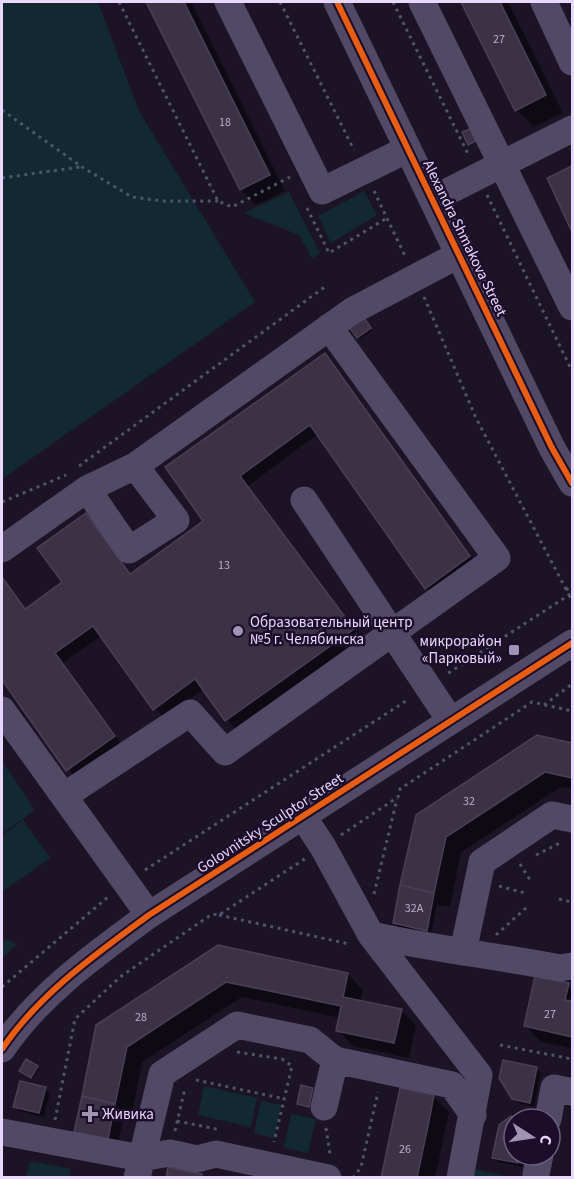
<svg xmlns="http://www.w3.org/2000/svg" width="574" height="1179" viewBox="0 0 574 1179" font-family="'Source Sans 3',sans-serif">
<rect width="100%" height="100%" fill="#1c1425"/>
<path fill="#122934" d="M2 2H98L139 111 255 302 2 479Z
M364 191 377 215 331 243 318 216Z
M289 192 320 253 312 258 299 235 244 213Z
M2 761 35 810 2 834Z
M23 820 50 858 2 892V836Z
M2 938 17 944 2 958Z
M204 1086 257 1098 251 1127 198 1115Z
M261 1101 281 1105 274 1138 254 1133Z
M291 1114 316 1119 308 1153 284 1148Z
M30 1161 71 1169 69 1177H26Z
M475 1169 505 1176V1178H473Z"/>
<path fill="#0007" d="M148 2H191L285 191 256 205 241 190Z
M463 2H508L563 113 534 127 516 110Z
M572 167V229L549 179Z
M364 320 372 331 360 339 351 327Z
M325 355 478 566 435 597 426 588 318 434 248 486 362 639 235 729 204 689 163 718 101 636 63 663 123 746 77 780 2 678V578L26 610 65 582 86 515 132 575 205 522Z
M537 737 572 744V789L561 787 461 852 450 907 437 905 431 934 399 928 394 923 402 885Z
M219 947 348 974 363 990 360 1002 401 1010 416 1026 409 1058 353 1046 338 1030 340 1018 242 997 142 1062 131 1119 124 1117 117 1147 85 1140 98 1026Z
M568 985 572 989V1048L541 1042 526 1026Z
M37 1067 39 1069 33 1079 22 1072Z
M537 1069 541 1073 534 1107 519 1103 514 1098Z
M45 1089 50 1093 44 1117 19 1111 15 1107Z
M313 1089 315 1091 311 1108 300 1106 298 1104Z
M434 1097 449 1112 435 1178H383Z
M512 1118 517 1119H514V1155H525L522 1167 498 1162 493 1157Z"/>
<path fill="#3c3246" stroke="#4b3f58" stroke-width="1.5" d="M146 2H184L270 175 240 190Z
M461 2H500L546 95 515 111Z
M470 129 476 141 468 145 462 132Z
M572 166V232L547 178Z
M363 316 371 328 357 338 349 327Z
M325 353 470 556 425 589 310 425 240 476 354 629 225 721 195 679 153 710 93 626 55 653 115 736 66 771 2 680V577L25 609 62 582 37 548 86 513 130 574 203 521 165 467Z
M537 735 572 743V778L545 772 446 837 434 893 400 885 416 815Z
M400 885 434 893 427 931 393 923Z
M218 945 348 973 343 997 402 1009 394 1043 336 1031 341 1006 226 982 127 1047 115 1104 82 1096 96 1025Z
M535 976 569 983 565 1000 572 1001V1037L524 1026Z
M26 1059 38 1066 31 1078 19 1071Z
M503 1060 537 1067 530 1103 512 1099 499 1078Z
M20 1081 46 1087 39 1113 13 1107Z
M301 1085 313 1088 309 1107 297 1104Z
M400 1088 434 1095 429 1121 417 1178H381Z
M82 1096 115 1104 108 1139 74 1132Z
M511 1116 524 1119H514V1155H520L518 1163 492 1158 499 1125Z
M168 1167 202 1174 201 1178H166Z"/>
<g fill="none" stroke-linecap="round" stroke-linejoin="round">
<path stroke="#4d546b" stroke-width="3" stroke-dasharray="3 4.5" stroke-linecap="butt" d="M119 2 218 201 232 207 290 177
M280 2 354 150
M393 2 469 156
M572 2V3
M2 110 82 167 132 197 163 201H218
M2 178 80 167
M374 191 406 258
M487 195 572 371
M307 208 329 253 387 218
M424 297 476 418 569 595 447 674
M79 466 326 286
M2 502 66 475
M566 590 572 586
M569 595 572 602
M544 705 572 684
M341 835 398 797 400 789 532 702 572 711
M536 855 562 842
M520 864 532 883
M145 870 409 699
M499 886 525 893
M374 894 397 799
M559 899 572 902
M219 915 349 944
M496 935 527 907
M2 987 108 897
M500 1045 572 1059
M237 1052 282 1059 292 1066 274 1142
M196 1080 285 1099
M55 1120 75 1019 120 977 212 914 219 915 306 858
M177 1121 221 1130
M326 1128 330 1154
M175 1131 185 1088
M353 1178 361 1167 378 1092"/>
<path stroke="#524966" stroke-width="27" d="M228 2 322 191 408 149
M337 2 552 448 572 483
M422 2 572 307
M544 2 572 62
M433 199 572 129
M87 489 129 550 176 520 135 466
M304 500 450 720
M2 549 87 489 135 466 352 311 460 254
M2 710 149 915
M64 796 190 713 225 752 497 558 329 327
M302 815 323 847 371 935 479 1075 460 1178
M371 935C434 949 497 956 560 968L572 966
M463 952 482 862 552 815 572 819
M2 1049C39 994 96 954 149 915L572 643
M324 1107 335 1060
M548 1119 554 1088 572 1092
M2 1132 141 1158 170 1153 197 1159 216 1154 328 1178
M536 1174 540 1155
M137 1178 162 1074 237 1025 310 1040 335 1060 452 1085 473 1115"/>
<defs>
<path id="cycleway" d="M337 2 552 448 572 483
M2 1049C39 994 96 954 149 915L572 643"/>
</defs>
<use href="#cycleway" stroke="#1c0e2b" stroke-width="10"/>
<use href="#cycleway" stroke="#e95d12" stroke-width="6"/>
</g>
<g fill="#a193b3" stroke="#1c0e2b" stroke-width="2">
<circle cx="238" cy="631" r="6"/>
<rect x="508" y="644" width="12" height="12" rx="3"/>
<path d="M87 1105h6v6h6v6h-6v6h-6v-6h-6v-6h6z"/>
</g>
<g text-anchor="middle" stroke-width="5" stroke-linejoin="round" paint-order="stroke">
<g font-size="12" fill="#bdaed1">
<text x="499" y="43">27</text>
<text x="225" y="126">18</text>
<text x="224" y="569">13</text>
<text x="469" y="805">32</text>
<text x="414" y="912">32А</text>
<text x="550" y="1018">27</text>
<text x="141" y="1021">28</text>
<text x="405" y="1153">26</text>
</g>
<g font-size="15" fill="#e8d8ff" stroke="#1c0e2b">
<text transform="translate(465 238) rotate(64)" y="5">Alexandra Shmakova Street</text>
<text transform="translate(270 823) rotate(-33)" y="5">Golovnitsky Sculptor Street</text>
</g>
<g font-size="15" fill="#e8d8ff" stroke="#1c0e2b" text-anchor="start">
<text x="250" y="627">Образовательный центр<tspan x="250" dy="17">№5 г. Челябинска</tspan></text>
<text x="502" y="646" text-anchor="end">микрорайон<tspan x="502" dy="17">«Парковый»</tspan></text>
<text x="102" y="1119">Живика</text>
</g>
</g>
<rect width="574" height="1179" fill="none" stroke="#e8d8ff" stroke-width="6"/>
<g transform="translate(532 1137) rotate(102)"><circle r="28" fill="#1c0e2b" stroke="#6e5f80" stroke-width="1.5"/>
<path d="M0-4.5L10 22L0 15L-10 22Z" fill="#a193b3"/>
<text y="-9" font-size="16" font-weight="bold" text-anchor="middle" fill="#e8d8ff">С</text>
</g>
</svg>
